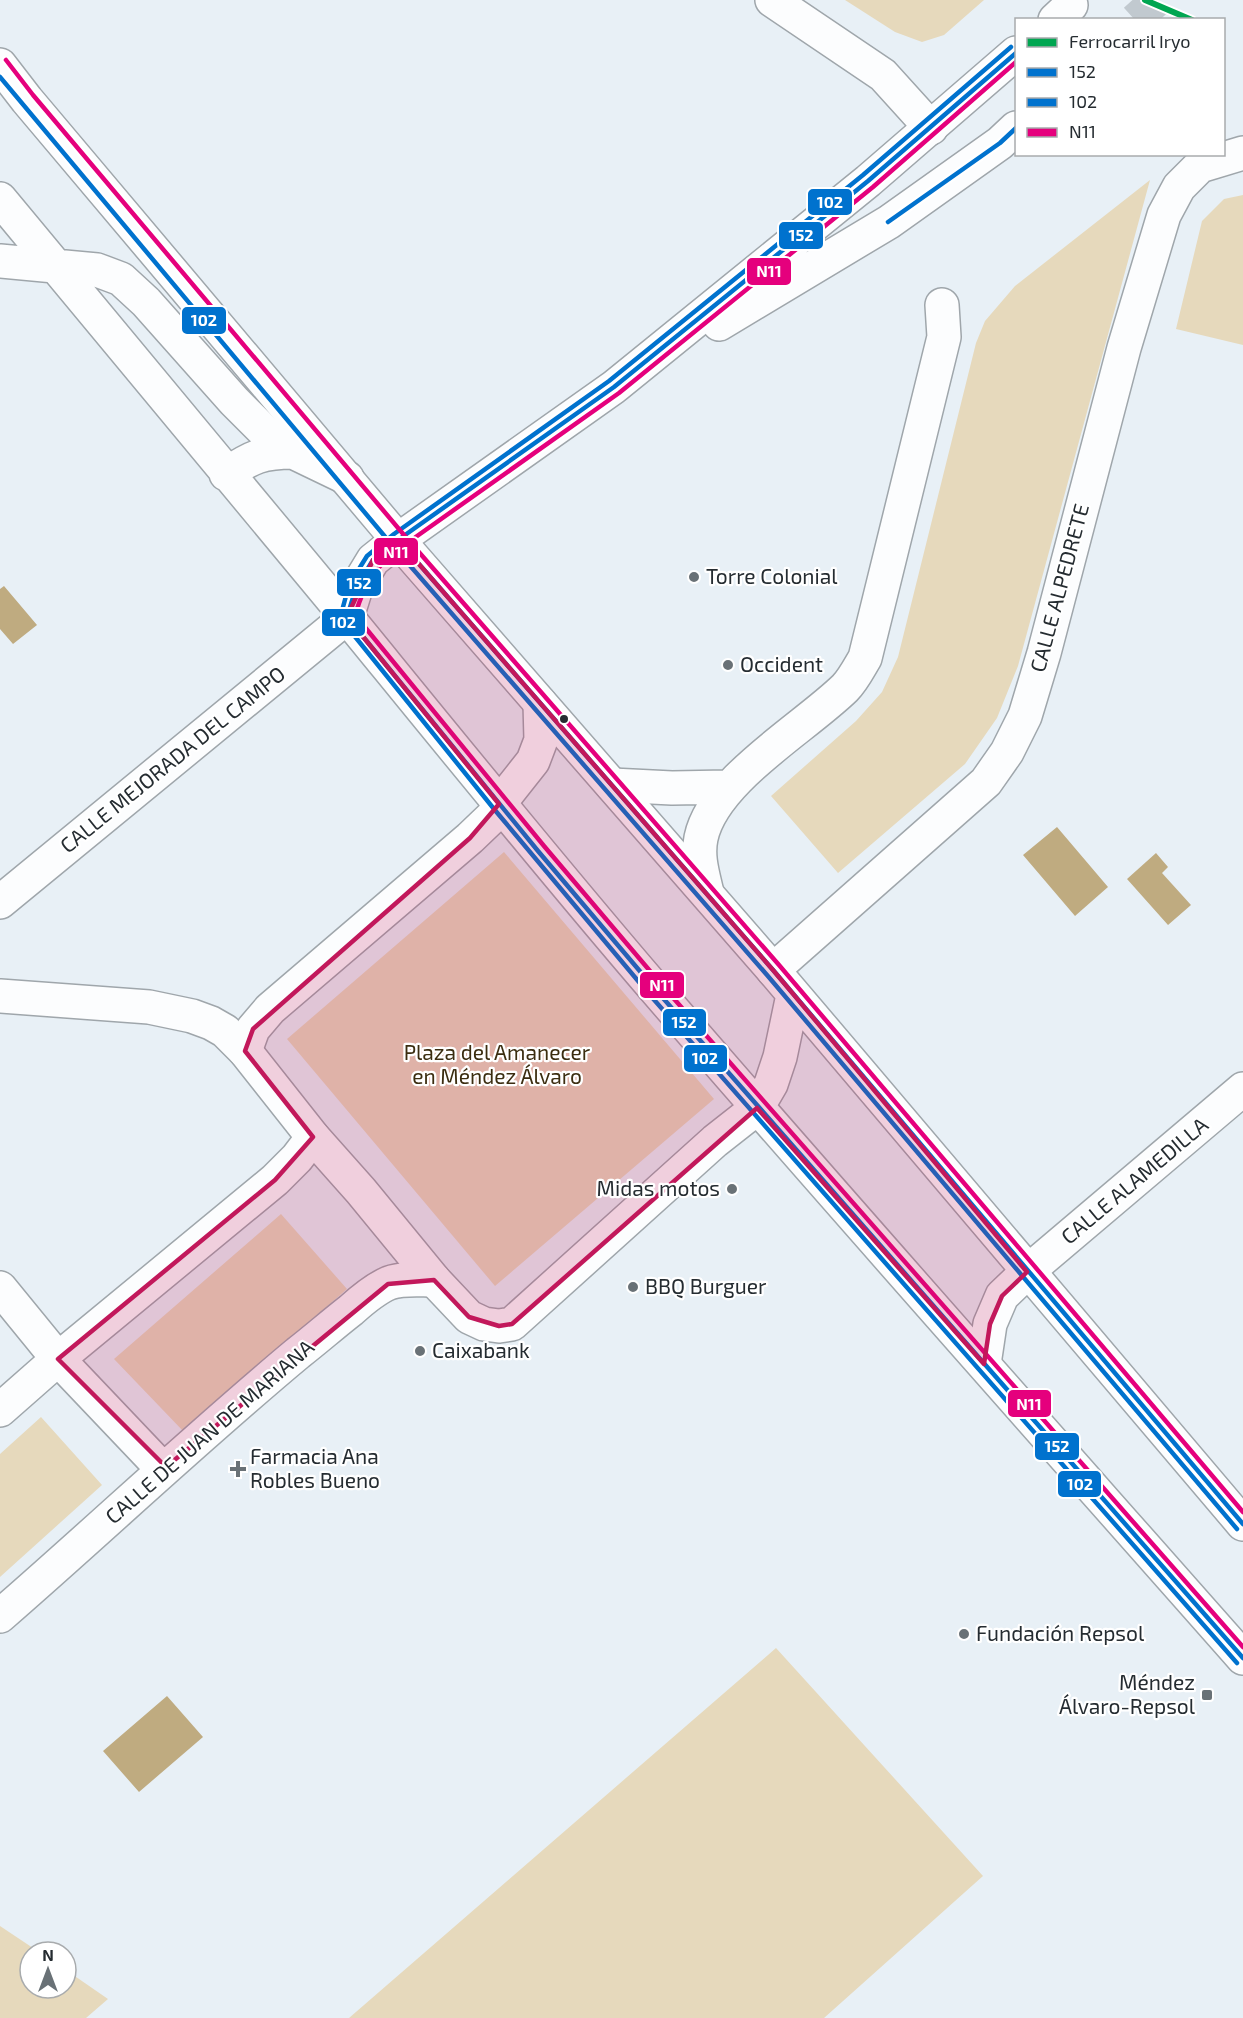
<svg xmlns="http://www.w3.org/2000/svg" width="1243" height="2018" viewBox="0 0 1243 2018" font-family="'Exo 2',sans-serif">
<rect width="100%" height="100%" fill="#e8f0f6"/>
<path fill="#e6d9bc" d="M845 0H984L944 35 922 42 895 32Z
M1150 180 1018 666 997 718 965 764 838 873 771 796 856 721 882 692 898 657 976 343 985 321 1015 286Z
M1243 195V345L1176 329 1202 221 1224 199Z
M504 852 714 1099 495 1286 287 1039Z
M281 1214 347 1289 184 1432 114 1359Z
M41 1417 102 1485 0 1577V1454Z
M776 1648 983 1876 824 2018H349Z
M0 1926 39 1952H30V1988H66V1970L108 1999 86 2018H0Z"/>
<path fill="#bfab80" d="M4 586 37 625 13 644 0 629V589Z
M1057 827 1108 887 1075 916 1023 855Z
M1156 853 1168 867 1162 873 1191 905 1168 925 1127 879Z
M167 1696 203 1737 139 1792 103 1751Z"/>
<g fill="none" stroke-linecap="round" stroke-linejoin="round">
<path stroke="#c1c9cf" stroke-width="33" stroke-dasharray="33 16" stroke-linecap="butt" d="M1135 20 1157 0"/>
<defs>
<path id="minor" d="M772 0 883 75 931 128
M0 199 347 617 0 902
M0 261 97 270 121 279 146 302 234 401 265 432 293 452 347 478
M226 474C252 457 262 452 293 452
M612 785 672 788 728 787
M707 893C703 875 697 857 701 838 713 780 803 729 845 688 853 680 859 668 865 658L944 337 942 305
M773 970 986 782 1007 752 1025 716 1044 653 1124 348 1164 215 1179 187 1200 166 1243 153
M245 1051 253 1029 270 1009 470 838 493 816 499 804 533 761 541 740 540 703
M0 1288 58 1359 154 1460 166 1467
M984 1364 990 1324 1002 1296 1027 1272 1243 1089
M0 1410 58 1359 275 1180 297 1158 313 1137
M0 1616C100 1529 196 1438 298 1353 316 1339 333 1324 351 1310 362 1300 375 1289 389 1283 403 1278 419 1280 434 1280"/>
<path id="major" d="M1055 20 1071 5
M1016 53 868 181 614 387 398 540 373 560 356 588 347 617C449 742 550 867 655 989 849 1214 1047 1436 1243 1658
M0 65 27 100 398 540 773 970 1243 1524
M719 324 889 222 1000 143 1016 128
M0 996 149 1007 192 1016 211 1023 225 1031 245 1051 313 1137 361 1191 434 1280 469 1317 484 1324 499 1326 512 1324 715 1141 757 1108 771 1084 780 1057 793 995"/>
</defs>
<use href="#minor" stroke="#9fa6ab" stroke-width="36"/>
<use href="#major" stroke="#9fa6ab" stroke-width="36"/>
<use href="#minor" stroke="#fcfdfe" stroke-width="33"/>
<use href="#major" stroke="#fcfdfe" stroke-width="33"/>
<defs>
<path id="bus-1" d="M1016 53 868 181 614 387 398 540 373 560 356 588 347 617 538 851 655 989 1243 1658
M888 222 1000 143 1016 128
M398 540 773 970 1243 1524"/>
<path id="bus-2" d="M1011 47 863 175 609 381 394 534 367 556 349 585 340 618 494 809 649 994 1237 1663
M0 77 392 545 767 975 1237 1529"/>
<path id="bus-3" d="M6 60 33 95 404 535 779 965 1243 1512
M1016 62 873 187 619 393 403 546C373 569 366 580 355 615L544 846 661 984 1243 1647"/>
</defs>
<use href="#bus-1" stroke="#fff" stroke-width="9"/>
<use href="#bus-2" stroke="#fff" stroke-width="9"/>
<use href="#bus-3" stroke="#fff" stroke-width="9"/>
<use href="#bus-1" stroke="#0072ce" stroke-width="4.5"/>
<use href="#bus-2" stroke="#0072ce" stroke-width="4.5"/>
<use href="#bus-3" stroke="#e5007d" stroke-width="4.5"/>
<defs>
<path id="rail-1" d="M1145 0 1192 20"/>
</defs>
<use href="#rail-1" stroke="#fff" stroke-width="10"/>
<use href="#rail-1" stroke="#00a651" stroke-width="6"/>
</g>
<path fill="#c2185b" fill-opacity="0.2" stroke="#c2185b" stroke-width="4.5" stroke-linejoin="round" d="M398 540 773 970 1027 1272 1002 1296 990 1324 984 1364 757 1108 512 1324 499 1326 469 1317 434 1280 388 1284 166 1467 58 1359 275 1180 313 1137 245 1051 253 1029 470 838 499 804 347 617 373 560Z"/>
<g fill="#697176" stroke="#fff" stroke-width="2">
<circle cx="694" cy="577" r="6"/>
<circle cx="728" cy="665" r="6"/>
<circle cx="732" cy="1189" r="6"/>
<circle cx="633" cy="1287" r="6"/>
<circle cx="420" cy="1351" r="6"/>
<path d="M235 1460h6v6h6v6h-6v6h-6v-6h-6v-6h6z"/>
<circle cx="964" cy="1634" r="6"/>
<rect x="1201" y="1689" width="12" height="12" rx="3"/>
</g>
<circle fill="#252c31" stroke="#fff" stroke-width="2" cx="564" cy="719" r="5"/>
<g text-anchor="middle" stroke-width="4.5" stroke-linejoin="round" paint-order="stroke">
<g font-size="21" fill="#252c31" stroke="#fff" text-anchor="start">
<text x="706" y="584">Torre Colonial</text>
<text x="740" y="672">Occident</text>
<text x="720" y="1196" text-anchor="end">Midas motos</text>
<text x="645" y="1294">BBQ Burguer</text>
<text x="432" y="1358">Caixabank</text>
<text x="250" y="1464">Farmacia Ana<tspan x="250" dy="24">Robles Bueno</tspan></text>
<text x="976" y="1641">Fundación Repsol</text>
<text x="1195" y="1690" text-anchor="end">Méndez<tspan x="1195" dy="24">Álvaro-Repsol</tspan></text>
</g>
<g font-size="21" fill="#252c31" stroke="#fff">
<text transform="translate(1060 588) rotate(-75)" y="7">CALLE ALPEDRETE</text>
<text transform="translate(173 760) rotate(-39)" y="7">CALLE MEJORADA DEL CAMPO</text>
<text transform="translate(1135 1181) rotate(-40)" y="7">CALLE ALAMEDILLA</text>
<text transform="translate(210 1432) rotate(-41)" y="7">CALLE DE JUAN DE MARIANA</text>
</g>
<g font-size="21" fill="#3b2d10" stroke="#fff">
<text x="497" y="1060">Plaza del Amanecer<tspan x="497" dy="24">en Méndez Álvaro</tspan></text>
</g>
</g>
<g stroke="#fff" stroke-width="2">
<rect x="807" y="188" width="46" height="28" rx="6" fill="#0072ce"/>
<rect x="778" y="221" width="46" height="29" rx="6" fill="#0072ce"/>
<rect x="746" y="257" width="46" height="29" rx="6" fill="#e5007d"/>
<rect x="181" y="306" width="46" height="29" rx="6" fill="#0072ce"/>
<rect x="373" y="537" width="46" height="29" rx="6" fill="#e5007d"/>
<rect x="336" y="568" width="46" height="29" rx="6" fill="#0072ce"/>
<rect x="321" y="608" width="45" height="29" rx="6" fill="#0072ce"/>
<rect x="639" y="971" width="46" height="28" rx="6" fill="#e5007d"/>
<rect x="662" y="1008" width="45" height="29" rx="6" fill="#0072ce"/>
<rect x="683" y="1044" width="45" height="29" rx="6" fill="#0072ce"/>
<rect x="1007" y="1389" width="45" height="29" rx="6" fill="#e5007d"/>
<rect x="1034" y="1432" width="46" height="29" rx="6" fill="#0072ce"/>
<rect x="1057" y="1470" width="45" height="28" rx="6" fill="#0072ce"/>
</g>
<g font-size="16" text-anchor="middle" font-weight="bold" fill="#fff">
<text x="830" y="208">102</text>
<text x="801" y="241">152</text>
<text x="769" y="277">N11</text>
<text x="204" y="326">102</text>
<text x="396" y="558">N11</text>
<text x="359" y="589">152</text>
<text x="343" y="628">102</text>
<text x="662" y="991">N11</text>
<text x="684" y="1028">152</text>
<text x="705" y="1064">102</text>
<text x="1029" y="1410">N11</text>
<text x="1057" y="1452">152</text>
<text x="1080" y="1490">102</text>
</g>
<rect x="1015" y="18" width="210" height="138" fill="#ffffff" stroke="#a8abad" stroke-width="1.5"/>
<rect x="1027" y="38" width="30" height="9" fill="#00a651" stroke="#a8abad" stroke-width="1.5"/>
<text x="1069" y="48" font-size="18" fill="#252c31">Ferrocarril Iryo</text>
<rect x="1027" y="68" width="30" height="9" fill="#0072ce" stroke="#a8abad" stroke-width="1.5"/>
<text x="1069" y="78" font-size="18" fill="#252c31">152</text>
<rect x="1027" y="98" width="30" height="9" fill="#0072ce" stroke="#a8abad" stroke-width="1.5"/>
<text x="1069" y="108" font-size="18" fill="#252c31">102</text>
<rect x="1027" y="128" width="30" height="9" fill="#e5007d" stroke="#a8abad" stroke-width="1.5"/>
<text x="1069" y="138" font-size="18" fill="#252c31">N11</text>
<g transform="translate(48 1970)"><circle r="28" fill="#ffffff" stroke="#a8abad" stroke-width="1.5"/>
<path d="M0-4.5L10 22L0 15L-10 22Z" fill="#697176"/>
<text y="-9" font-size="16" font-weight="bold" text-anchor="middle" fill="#252c31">N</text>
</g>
</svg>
